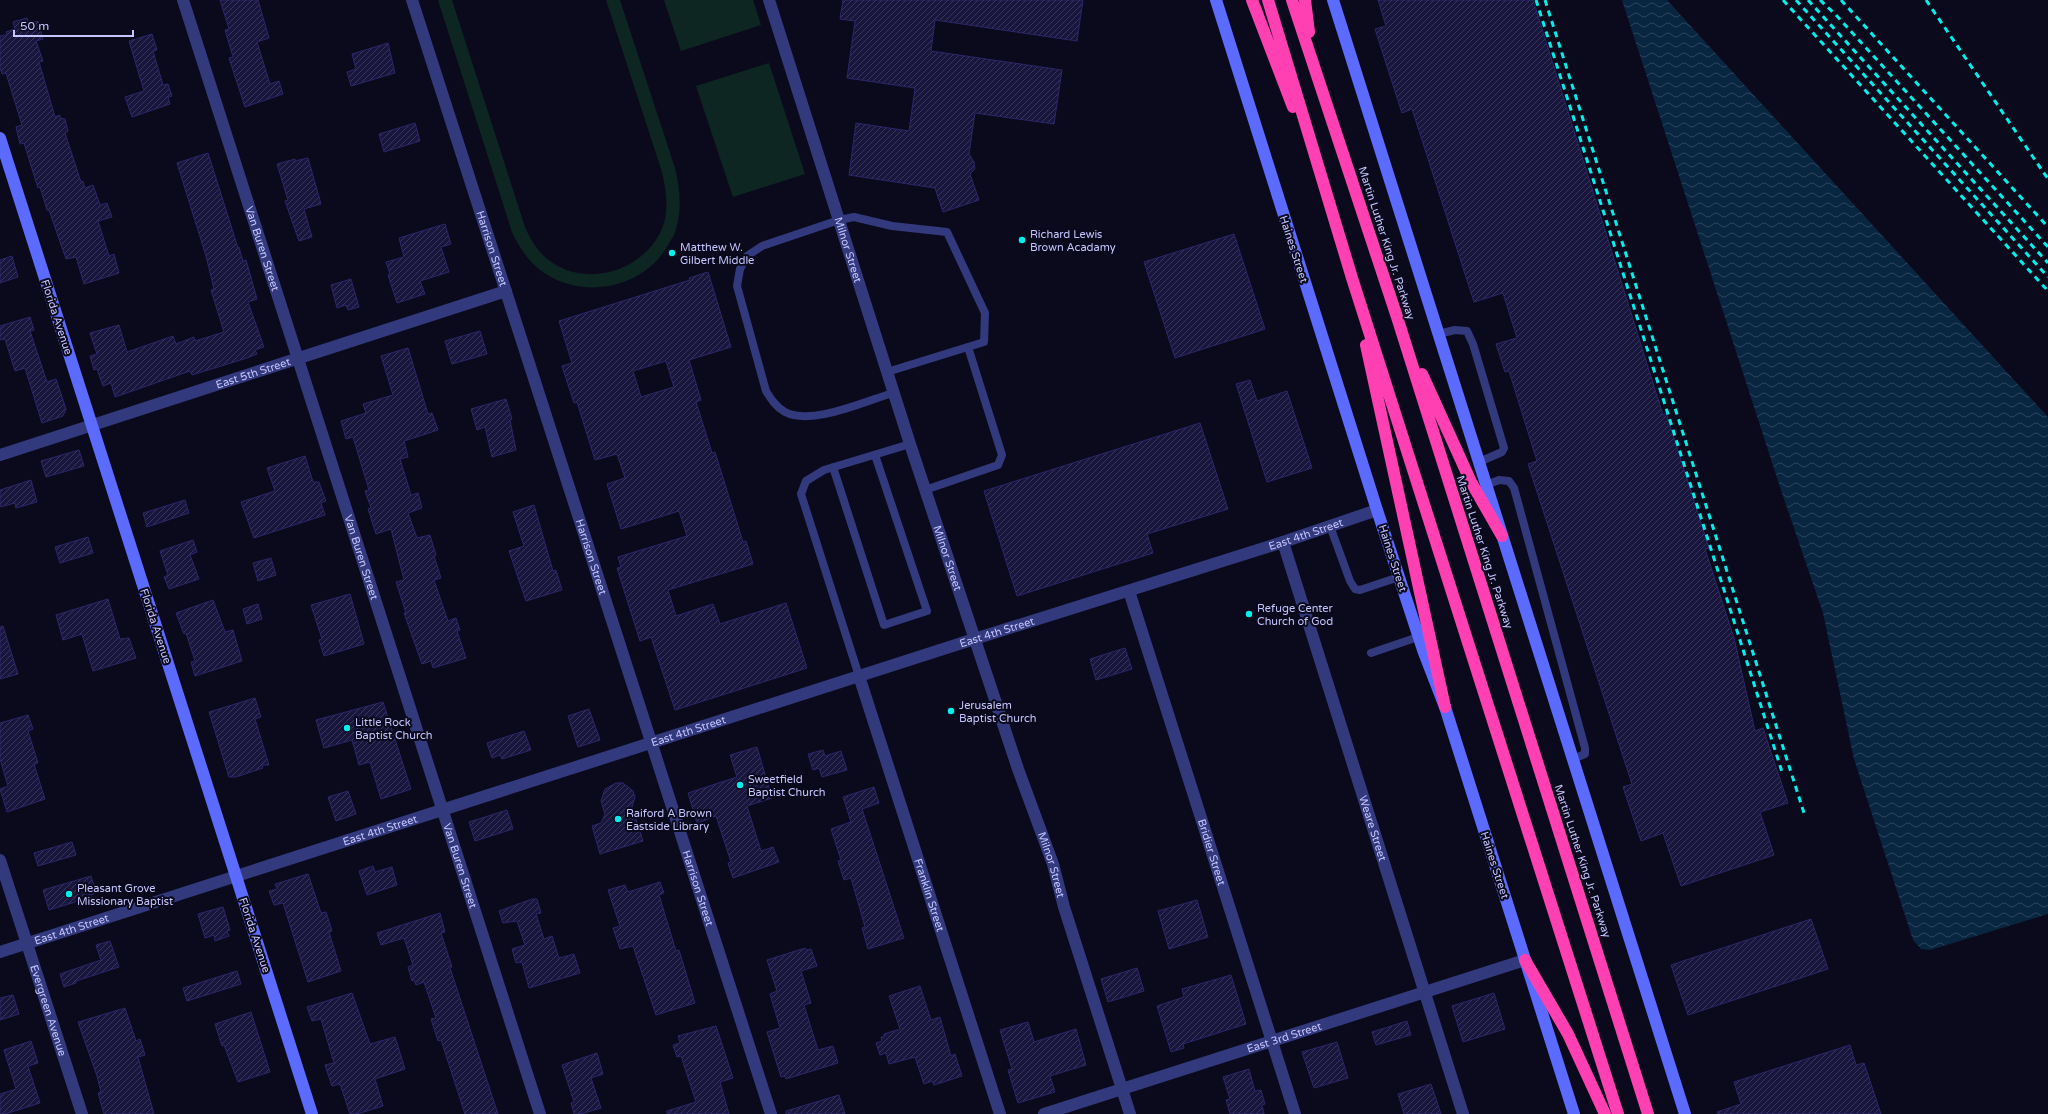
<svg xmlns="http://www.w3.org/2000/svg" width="2048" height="1114" viewBox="0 0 2048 1114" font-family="'Varela Round',sans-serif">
<defs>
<pattern id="water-waves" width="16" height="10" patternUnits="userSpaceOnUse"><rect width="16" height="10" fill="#092641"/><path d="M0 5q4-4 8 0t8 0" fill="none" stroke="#2b445e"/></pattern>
<pattern id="building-hatch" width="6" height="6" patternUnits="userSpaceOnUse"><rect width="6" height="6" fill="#19163e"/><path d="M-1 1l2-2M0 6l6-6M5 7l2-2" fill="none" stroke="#39365b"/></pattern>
</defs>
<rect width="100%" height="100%" fill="#0b0a1c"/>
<path fill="#0d2622" d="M438 0H452L525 227C531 241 539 254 553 263 591 288 647 269 663 226 669 209 666 189 662 172L606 0H620L675 168C680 189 682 208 676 229 675 234 671 240 668 245 645 287 586 300 546 274 530 264 520 249 512 232Z
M664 0H753L761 25 681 51Z
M769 63 805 174 733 197 696 86Z"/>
<path fill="url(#water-waves)" d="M1622 0H1667L2048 417V914L1930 950 1921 949 1913 940 1854 759 1823 613 1781 490Z"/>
<path fill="url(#building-hatch)" stroke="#2c266b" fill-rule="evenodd" d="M220 0H258L269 38 257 42 270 84 279 81 283 94 245 107 229 58 233 57 225 30 229 29Z
M843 0H1083L1077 41 935 20 931 51 1062 70 1054 124 975 113 969 154 974 162 975 169 970 174 979 200 943 212 935 188 849 175 856 123 909 131 915 88 847 78 855 21 840 19Z
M1378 0H1533L1663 415 1666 413 1709 548 1705 549 1734 638 1755 731 1763 728 1788 803 1760 812 1774 855 1681 886 1663 833 1641 841 1623 787 1632 784 1528 464 1537 461 1509 371 1505 372 1496 344 1517 338 1503 293 1474 302 1412 109 1402 113 1375 29 1386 26Z
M27 18 29 24 38 21 43 39 36 41 43 61 39 62 55 117 60 115V118L65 119 68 131 65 133 81 182 83 181 85 188 93 185 100 205 107 203 112 217 98 221 109 256 114 254 119 273 84 284 76 257 66 259 49 210H47L40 187 38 188 24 143 20 144 16 127 22 125 6 73 2 74 0 67V36L7 35 6 32 15 29 13 22Z
M152 34 157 50 153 51 163 85 168 84 172 96 168 97 170 104 132 117 125 97 144 91 129 41Z
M388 43 395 73 351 86 347 72 356 69 352 54Z
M415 123 420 141 384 152 379 134Z
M208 153 238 248 239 247 243 261 246 260 250 274 257 299 248 302 264 347 255 350 257 354 247 358 192 375 190 371 115 397 111 383 103 386 97 369 94 370 90 356 97 354 90 333 119 325 127 352 173 336 176 344 194 337 195 341 224 332 211 290 214 289 206 256 177 163Z
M308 158 321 204 304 209 312 237 299 241 285 201 288 200 277 164 295 159V161Z
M445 224 451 244 441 247 449 272 420 281 425 294 397 303 388 275 390 274 386 262 404 257 399 238Z
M1234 234 1265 329 1175 358 1144 262Z
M12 256 18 277 0 283V260Z
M708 272 731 347 689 360 701 400 696 402 712 453 715 452 743 542 746 541 753 564 668 590 676 616 713 604 720 624 786 603 807 668 675 710 651 637 640 641 617 568 621 567 618 557 687 536 679 511 621 529 607 484 625 478 617 454 595 460 577 402 574 403 562 366 572 363 559 321 690 280 689 278ZM666 361 674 387 641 397 633 371Z
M351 279 359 307 348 310 346 305 337 308 331 285Z
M30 317 34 330 30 331 47 382 56 379 66 409 63 416 42 423 25 368 15 371 5 339 0 340V326Z
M480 331 487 354 452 364 445 341Z
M408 348 428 414 432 413 438 430 404 441 408 457 400 459 411 495 418 493 422 508 408 513 417 538 430 535 436 555 434 556 441 578 434 580 448 621 456 618 460 630 457 631 466 658 433 668 431 661 422 664 404 613H406L396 582 404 580 391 529 376 534 368 509 371 508 365 491 369 490 353 437 346 439 341 421 366 413 363 404 393 395 381 356Z
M1250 380 1257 401 1287 391 1312 468 1267 482 1236 384Z
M506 399 512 419 510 420 516 450 492 457 485 427 477 430 471 409Z
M1200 423 1228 509 1147 534 1153 553 1017 596 984 491Z
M79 450 84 466 46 477 41 461Z
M305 456 313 482H319L326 501 321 503 325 515 254 538 241 502 275 491 267 468Z
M31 480 37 502 16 508 15 503 0 507V490Z
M185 500 189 513 147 527 143 513Z
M534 505 553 571 556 570 562 590 526 601 509 551 524 546 513 512Z
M88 537 93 553 60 563 55 547Z
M193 540 197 552 190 555 199 579 169 589 164 577 168 575 160 551Z
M271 558 276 575 258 581 253 563Z
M350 594 364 644 324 656 319 640 322 639 311 605Z
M108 599 120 639 129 638 136 658 93 671 82 634 63 640 56 615Z
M213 600 225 632 233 630 242 661 195 676 191 662 195 661 186 633 184 634 176 613Z
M258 604 262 619 247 624 243 609Z
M3 626 18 674 0 679V627Z
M1125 648 1132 669 1096 680 1090 659Z
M255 698 261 717 255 719 269 765H262L263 768 236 777H229L209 712Z
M383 702 411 789 381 799 370 762 359 765 352 740 324 748 316 720Z
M589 709 600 740 578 747 568 716Z
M28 715 33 729 28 731 38 763 34 764 45 799 7 812 0 789 8 786 0 759V723Z
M524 731 531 750 502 759 500 755 492 758 487 743Z
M757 747 772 798 747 806 761 851 773 847 779 862 733 878 728 863 731 862 716 816 697 823 688 793 737 777 730 755Z
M823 750 825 756 841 751 847 770 822 777 819 768 813 770 808 754Z
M616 783H623L633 791 635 797 632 807 643 841 600 854 592 826 601 823 605 814 601 801 605 789Z
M874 787 879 803 862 809 904 938 868 949 862 928 865 927 851 878 844 880 838 861 841 860 831 829 851 822 843 797Z
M348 791 356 814 336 821 328 797Z
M507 810 513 829 475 841 469 822Z
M72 842 76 855 38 866 34 853Z
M373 866 375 872 392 867 397 885 367 895 359 871Z
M308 874 321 913 326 912 332 931 329 932 341 971 308 982 283 903 274 905 269 891 277 889 275 884Z
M91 876 96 893 88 896V898L49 910 43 890Z
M660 882 664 893 659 895 676 951 679 950 695 1003 656 1015 633 946 620 949 613 928 620 926 608 890 625 885 628 892Z
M532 899H537L541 913 536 914 544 939 552 936 559 958 574 954 580 973 529 988 522 962 516 963 512 949 525 945 517 921 503 923 499 911Z
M1197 900 1208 937 1169 949 1158 911Z
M223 907 230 930 227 931 229 936 215 941 214 935 205 938 198 914Z
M440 913 445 932 441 933 452 967 450 968 498 1114H465L441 1040 438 1041 431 1019 436 1018 424 982 416 985 414 980 412 981 408 967 413 965 404 938 381 945 377 933Z
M1811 919 1828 969 1688 1015 1671 965Z
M110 941 119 967 76 981V983L64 987 60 974 101 960 96 945Z
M805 948 807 950 811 949 817 966 801 971 811 1003 804 1005 818 1050 833 1046 838 1063 786 1079 785 1076 781 1077 767 1032 780 1028 770 994 777 991 767 960Z
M1137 968 1144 991 1108 1002 1101 979Z
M237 971 241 984 187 1001 183 988Z
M1231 975 1246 1024 1183 1044 1184 1048 1171 1052 1157 1006 1184 997 1182 989Z
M920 986 931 1020 940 1017 951 1056 955 1054 962 1076 934 1085 932 1081 924 1084 915 1057 889 1064 886 1053 880 1055 876 1043 882 1041 881 1037H884V1034L900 1029 889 996Z
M352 993 370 1044 395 1037 405 1069 375 1079 383 1106 357 1114H350L340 1084 332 1086 325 1065 334 1063 321 1019 312 1021 307 1007Z
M1494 993 1505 1029 1463 1042 1452 1006Z
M13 995 19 1014 0 1020V998Z
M125 1008 136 1041 140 1039 145 1055 138 1057 154 1114H104L98 1093 101 1092 97 1076 78 1022Z
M251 1012 270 1072 238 1082 224 1045 222 1046 215 1024Z
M1407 1021 1411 1035 1376 1045 1372 1032Z
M1028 1022 1034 1042 1076 1029 1086 1065 1050 1076 1055 1092 1018 1103 1008 1070 1012 1069 1000 1030Z
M716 1026 733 1078 720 1082 729 1114H667V1111L696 1102 681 1056 677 1057 673 1045 680 1043 678 1036Z
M31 1041 38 1063 28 1066 40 1103 5 1114H0V1094L16 1089 4 1050Z
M1337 1042 1348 1078 1314 1088 1302 1052Z
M1850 1045 1856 1065 1864 1063 1881 1114H1718L1717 1112 1741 1104 1734 1082Z
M597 1053 603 1074 591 1078 601 1108 581 1114H574L571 1103 574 1102 562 1065Z
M1249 1069 1255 1091 1261 1090 1265 1104 1262 1105 1264 1114H1230L1226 1100 1230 1099 1223 1077Z
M1431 1084 1441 1114H1404L1398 1094Z
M839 1095 845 1114H786V1111Z"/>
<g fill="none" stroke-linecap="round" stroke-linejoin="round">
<path stroke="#33397d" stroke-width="8" d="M1438 334 1455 330 1467 331 1473 344 1504 448 1502 452 1479 462
M887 372 984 342 985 313 947 232 892 226 854 217 839 220 762 246 747 256 740 269 737 286 766 391C771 399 776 407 785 412 812 426 865 401 893 393
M833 467 884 625 927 611 875 455
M1486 485 1499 480 1509 481 1514 488 1585 748V754L1573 759
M925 490 998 465 1002 455 968 347
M1330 526 1350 581 1355 589 1360 590 1399 577
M1371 653 1418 637
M859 676 801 494 806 481 824 470 910 444"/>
<g stroke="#33397d" stroke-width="12">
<path id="s1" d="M183 0 540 1114"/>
<path id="s2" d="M412 0 771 1114"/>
<path id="s3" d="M769 0 910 444 1018 769 1053 864 1064 907 1130 1114"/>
<path id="s4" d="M0 455 506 291"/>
<path id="s5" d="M1283 542 1463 1114"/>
<path id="s6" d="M1129 591 1295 1114"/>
<path id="s7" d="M859 676 1000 1114"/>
<path id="s8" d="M0 860 82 1114"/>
<path id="s9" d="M0 952 965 642 1283 542 1377 510"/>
<path id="s10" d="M1044 1114 1525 960"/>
</g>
<path stroke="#5c6bff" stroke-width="12" d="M1216 0 1377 510 1423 650 1445 707 1574 1114
M1333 0 1685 1114
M0 138 312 1114"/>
<path stroke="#ff40b2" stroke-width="12" d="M1252 0 1293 107
M1268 0 1352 278 1618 1114
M1292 0 1397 317 1648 1114
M1305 0 1309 32
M1366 345 1445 707
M1422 374 1471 482 1502 536
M1525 960 1568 1034 1605 1114"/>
<path stroke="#00f0eb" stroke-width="3" stroke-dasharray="6 5" stroke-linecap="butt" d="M1536 0 1783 775
M1545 0 1804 813
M1783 0 2048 291
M1796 0 2048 277
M1808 0 2048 263
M1820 0 1836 15 2048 247
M1841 0 2048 227
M1926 0 2048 179"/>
</g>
<g fill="#00f0eb" stroke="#0b0a1c" stroke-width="1.5">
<circle cx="1022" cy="240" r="4"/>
<circle cx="672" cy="253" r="4"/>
<circle cx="1249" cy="614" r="4"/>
<circle cx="951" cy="711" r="4"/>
<circle cx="347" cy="728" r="4"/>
<circle cx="740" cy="785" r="4"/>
<circle cx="618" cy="819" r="4"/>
<circle cx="69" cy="894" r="4"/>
</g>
<g text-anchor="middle" stroke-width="4" stroke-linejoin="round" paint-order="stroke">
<g font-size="11" fill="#c5c5ff" stroke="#0b0a1c" text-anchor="start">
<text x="1030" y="238">Richard Lewis<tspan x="1030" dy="13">Brown Acadamy</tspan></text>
<text x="680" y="251">Matthew W.<tspan x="680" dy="13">Gilbert Middle</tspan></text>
<text x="1257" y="612">Refuge Center<tspan x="1257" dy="13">Church of God</tspan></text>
<text x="959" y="709">Jerusalem<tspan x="959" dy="13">Baptist Church</tspan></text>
<text x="355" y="726">Little Rock<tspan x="355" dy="13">Baptist Church</tspan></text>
<text x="748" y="783">Sweetfield<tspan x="748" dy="13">Baptist Church</tspan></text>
<text x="626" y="817">Raiford A Brown<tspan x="626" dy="13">Eastside Library</tspan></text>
<text x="77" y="892">Pleasant Grove<tspan x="77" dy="13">Missionary Baptist</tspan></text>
</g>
<g font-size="11" fill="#c5c5ff" stroke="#0b0a1c">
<text transform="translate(1387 243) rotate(72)" y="4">Martin Luther King Jr. Parkway</text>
<text dy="4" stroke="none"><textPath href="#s1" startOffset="261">Van Buren Street</textPath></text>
<text dy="4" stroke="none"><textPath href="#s2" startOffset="261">Harrison Street</textPath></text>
<text dy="4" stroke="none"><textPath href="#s3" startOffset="262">Milnor Street</textPath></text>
<text transform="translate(1294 249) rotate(72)" y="4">Haines Street</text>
<text transform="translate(57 317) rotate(72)" y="4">Florida Avenue</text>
<text dy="4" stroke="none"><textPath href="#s4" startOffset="266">East 5th Street</textPath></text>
<text dy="4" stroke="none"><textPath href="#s9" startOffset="1371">East 4th Street</textPath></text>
<text transform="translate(1485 552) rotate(72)" y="4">Martin Luther King Jr. Parkway</text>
<text dy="4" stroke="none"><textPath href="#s1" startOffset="585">Van Buren Street</textPath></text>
<text dy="4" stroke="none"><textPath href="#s2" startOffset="585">Harrison Street</textPath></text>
<text dy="4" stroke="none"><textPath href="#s3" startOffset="586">Milnor Street</textPath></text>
<text transform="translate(1393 558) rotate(72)" y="4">Haines Street</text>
<text transform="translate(156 626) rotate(72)" y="4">Florida Avenue</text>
<text dy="4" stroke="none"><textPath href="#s9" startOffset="1047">East 4th Street</textPath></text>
<text dy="4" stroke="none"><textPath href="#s9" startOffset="723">East 4th Street</textPath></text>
<text dy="4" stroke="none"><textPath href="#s5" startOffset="300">Weare Street</textPath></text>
<text dy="4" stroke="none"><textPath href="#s9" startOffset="399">East 4th Street</textPath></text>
<text dy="4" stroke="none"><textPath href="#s6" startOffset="274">Bridier Street</textPath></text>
<text transform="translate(1583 861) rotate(72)" y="4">Martin Luther King Jr. Parkway</text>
<text dy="4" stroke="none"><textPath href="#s3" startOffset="910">Milnor Street</textPath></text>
<text transform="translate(1495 865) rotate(72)" y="4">Haines Street</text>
<text dy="4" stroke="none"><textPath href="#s1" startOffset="909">Van Buren Street</textPath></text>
<text dy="4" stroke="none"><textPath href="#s2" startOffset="933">Harrison Street</textPath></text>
<text dy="4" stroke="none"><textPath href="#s7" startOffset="230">Franklin Street</textPath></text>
<text dy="4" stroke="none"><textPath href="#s9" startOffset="75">East 4th Street</textPath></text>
<text transform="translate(255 935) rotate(72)" y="4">Florida Avenue</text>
<text dy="4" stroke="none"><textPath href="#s8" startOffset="158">Evergreen Avenue</textPath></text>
<text dy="4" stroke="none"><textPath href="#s10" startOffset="252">East 3rd Street</textPath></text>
</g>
</g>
<path d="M14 30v6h119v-6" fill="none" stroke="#c5c5ff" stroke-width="2"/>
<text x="20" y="30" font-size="12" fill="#c5c5ff" stroke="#0b0a1c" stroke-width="3" paint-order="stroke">50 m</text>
</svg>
